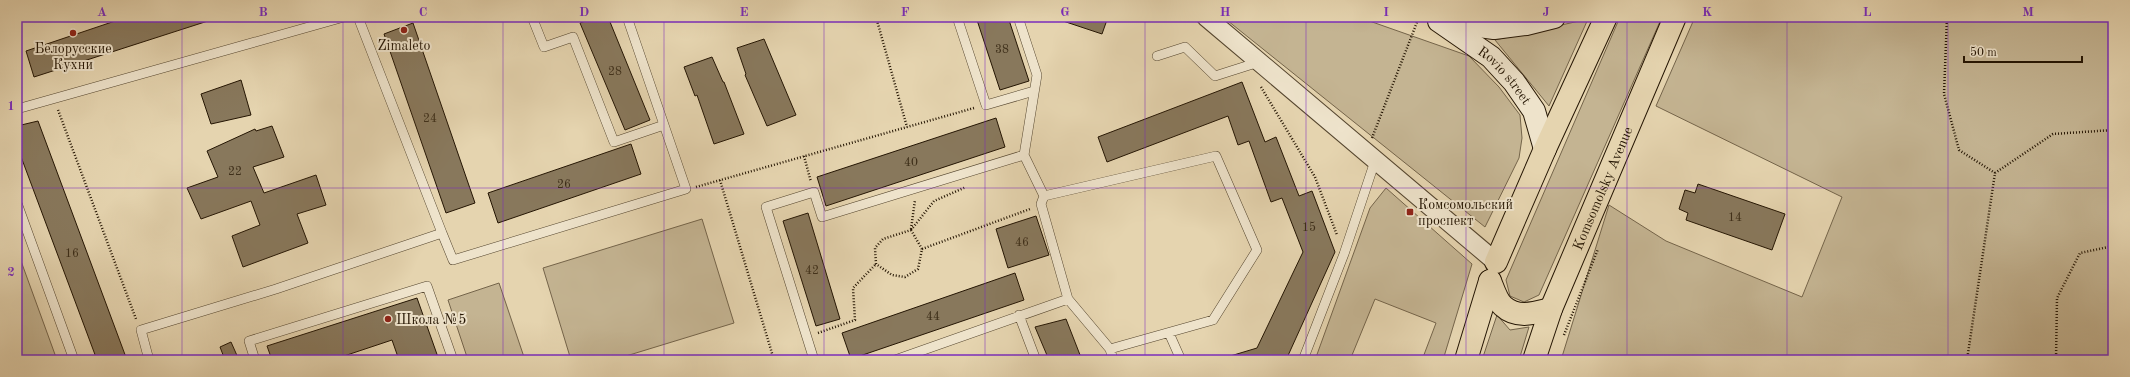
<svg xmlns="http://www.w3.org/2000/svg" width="2130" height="377" viewBox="0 0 2130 377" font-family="'Old Standard TT',serif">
<rect width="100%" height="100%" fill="#e5d4af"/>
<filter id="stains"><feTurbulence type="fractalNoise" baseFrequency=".005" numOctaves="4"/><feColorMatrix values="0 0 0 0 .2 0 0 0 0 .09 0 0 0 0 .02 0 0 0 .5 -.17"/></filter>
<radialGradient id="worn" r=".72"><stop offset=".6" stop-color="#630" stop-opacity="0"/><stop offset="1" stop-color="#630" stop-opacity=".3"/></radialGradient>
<path fill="#c4b492" stroke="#74644a" d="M1223 17H1358L1469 56 1499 87 1520 115 1522 138 1519 158 1485 227Z
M1620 17H1662L1539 295 1524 302 1510 296 1506 280Z
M1695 17H2113V360H1561L1609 205 1666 241 1802 297 1842 197 1656 106Z
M1588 19 1549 106 1495 40Z
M1386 188 1472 264 1443 360H1422L1436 323 1375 299 1350 360H1315L1370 208Z
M702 219 734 323 613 360H571L543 268Z
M17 250 57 360H17Z
M499 283 525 360H468L448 300Z
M1497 315 1510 330 1529 327 1519 360H1482Z"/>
<path fill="#88785c" stroke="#241503" d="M127 17H211V20L34 77 26 51Z
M596 17H608L650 120 625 130 580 23Z
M976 17H1008L1029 81 1000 90Z
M1058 17H1108L1102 34 1057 19Z
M413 23 475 203 446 213 384 34Z
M764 39 796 115 767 126 745 75 746 74 737 48Z
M712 57 723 82H724L744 134 714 144 697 95 695 96 684 67Z
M241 80 251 115 211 124 201 94Z
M1242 82 1265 142 1276 137 1299 196 1312 191 1335 252 1286 360H1228L1227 357 1257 348 1303 252 1282 198 1271 202 1249 141 1238 145 1228 116 1107 162 1098 137Z
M996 118 1005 147 826 206 817 177Z
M38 121 127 360H97L17 146V126Z
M272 126 284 157 253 167 264 193 316 175 326 205 297 214 308 243 243 267 232 236 260 225 251 201 201 219 187 188 218 177 207 151 255 129 256 131Z
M631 144 641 174 498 223 488 193Z
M1698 184 1785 214 1772 250 1686 220 1688 213 1679 209 1685 190 1695 193Z
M808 213 840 319 816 326 783 221Z
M1036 216 1049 255 1008 268 996 229Z
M1015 273 1024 300 851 359 842 333Z
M417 298 439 360H399L392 340 332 360H272L267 346Z
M1066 319 1082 360H1049L1035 327Z
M231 342 239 360H225L220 347Z"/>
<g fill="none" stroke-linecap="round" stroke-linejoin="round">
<defs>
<path id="service" d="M532 17 544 47 573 37 614 142 664 125
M957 17 986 105 1034 91
M1018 17 1037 75 1024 155 1044 196 1216 156 1257 250 1213 320 1110 349 1113 360
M1157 56 1185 47 1215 76 1259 62
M17 109 344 17
M1044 196 1041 204 1068 299 1110 349
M17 203 74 360
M442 233 453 260 686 189 627 17
M1019 315 1036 360
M1169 333 1181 360
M149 360 141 330 276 289 442 233 358 17
M255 360 249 341 427 286 453 360
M814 360 766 207 814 192 822 217 1024 155
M895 360 1068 299
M1303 360 1344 254 1375 161"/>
<path id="minor" d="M1206 17 1496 262"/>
<g id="secondary">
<path id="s1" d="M1439 21 1491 57 1514 82 1534 111 1545 149"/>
<path d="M1443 21 1494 28 1526 24 1554 17"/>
</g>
<g id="primary">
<path d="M1496 262 1545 149 1606 17"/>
<path d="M1490 281C1493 288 1497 301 1503 306 1517 319 1535 313 1551 309"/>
<path d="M1466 360 1490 281"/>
<path id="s2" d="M1534 360 1551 309 1675 17"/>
</g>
</defs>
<use href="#service" stroke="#54452e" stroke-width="10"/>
<use href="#minor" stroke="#54452e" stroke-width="20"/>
<use href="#secondary" stroke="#241503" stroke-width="24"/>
<use href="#primary" stroke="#241503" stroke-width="24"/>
<path stroke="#241503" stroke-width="2.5" stroke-dasharray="1 2" stroke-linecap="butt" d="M876 17 907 127
M1947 17 1944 94 1959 150 1995 173
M1261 87 1315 177 1337 235
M58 110 136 319
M1372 138 1419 17
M804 156 811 182
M720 180 774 360
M696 187 974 108
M911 229 915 200
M911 230 922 249 918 269 905 277 892 275 876 264 875 248 883 239Z
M911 230 934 201 966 187
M922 249 1030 209
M818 333 855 320 853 288 876 264
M1564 335 1598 249
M1967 360 1995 173 2053 134 2113 130
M2056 360 2057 298 2080 253 2113 246"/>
<use href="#service" stroke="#eee3cb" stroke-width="9"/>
<use href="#minor" stroke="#eee3cb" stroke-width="18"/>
<use href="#secondary" stroke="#eee3cb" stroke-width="22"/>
<use href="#primary" stroke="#e5d4af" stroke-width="22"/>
</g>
<path fill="none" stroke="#7b2cbf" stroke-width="1" stroke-opacity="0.55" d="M182 17V360M343 17V360M503 17V360M664 17V360M824 17V360M985 17V360M1145 17V360M1306 17V360M1466 17V360M1627 17V360M1787 17V360M1948 17V360M17 188H2113"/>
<g fill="#8f2418" stroke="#eee3cb" stroke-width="1.5">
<circle cx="404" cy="30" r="4"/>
<circle cx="73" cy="33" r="4"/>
<rect x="1406" y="208" width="8" height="8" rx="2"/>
<circle cx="388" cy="319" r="4"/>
</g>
<g text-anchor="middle" stroke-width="4" stroke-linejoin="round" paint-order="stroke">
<g font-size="12" fill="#3d2e19">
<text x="1002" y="53">38</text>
<text x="615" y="75">28</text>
<text x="430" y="122">24</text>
<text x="911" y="166">40</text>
<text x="235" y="175">22</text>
<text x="564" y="188">26</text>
<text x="1735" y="221">14</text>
<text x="1309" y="231">15</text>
<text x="1022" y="246">46</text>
<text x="72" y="257">16</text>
<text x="812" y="274">42</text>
<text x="933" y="320">44</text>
</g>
<g font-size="14" fill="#241503" stroke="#eee3cb">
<text x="404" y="50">Zimaleto</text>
<text x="73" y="53">Белорусские<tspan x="73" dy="16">Кухни</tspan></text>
<text x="1418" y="209" text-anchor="start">Комсомольский<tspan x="1418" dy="16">проспект</tspan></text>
<text x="396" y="324" text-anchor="start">Школа №5</text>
</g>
<g font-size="14" fill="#241503" stroke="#eee3cb">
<text dy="5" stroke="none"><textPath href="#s1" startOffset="86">Rovio street</textPath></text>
<text dy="5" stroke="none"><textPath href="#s2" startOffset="185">Komsomolsky Avenue</textPath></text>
</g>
</g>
<rect width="2130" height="377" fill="none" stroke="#e5d4af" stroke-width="44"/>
<path d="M1964 56v6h118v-6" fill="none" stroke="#241503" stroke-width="2"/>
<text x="1970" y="56" font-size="12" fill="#241503" stroke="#eee3cb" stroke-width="3" paint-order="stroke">50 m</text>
<rect x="22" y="22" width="2086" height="333" fill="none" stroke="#7b2cbf" stroke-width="1.5"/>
<g font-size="13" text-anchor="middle" font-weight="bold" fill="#7b2cbf">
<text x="102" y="16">A</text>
<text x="263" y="16">B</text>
<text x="423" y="16">C</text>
<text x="584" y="16">D</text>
<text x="744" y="16">E</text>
<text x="905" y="16">F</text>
<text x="1065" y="16">G</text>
<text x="1225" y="16">H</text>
<text x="1386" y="16">I</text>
<text x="1546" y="16">J</text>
<text x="1707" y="16">K</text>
<text x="1867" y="16">L</text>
<text x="2028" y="16">M</text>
<text x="11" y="110">1</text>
<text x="11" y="276">2</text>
</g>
<rect width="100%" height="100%" filter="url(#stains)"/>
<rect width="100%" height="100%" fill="url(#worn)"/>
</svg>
